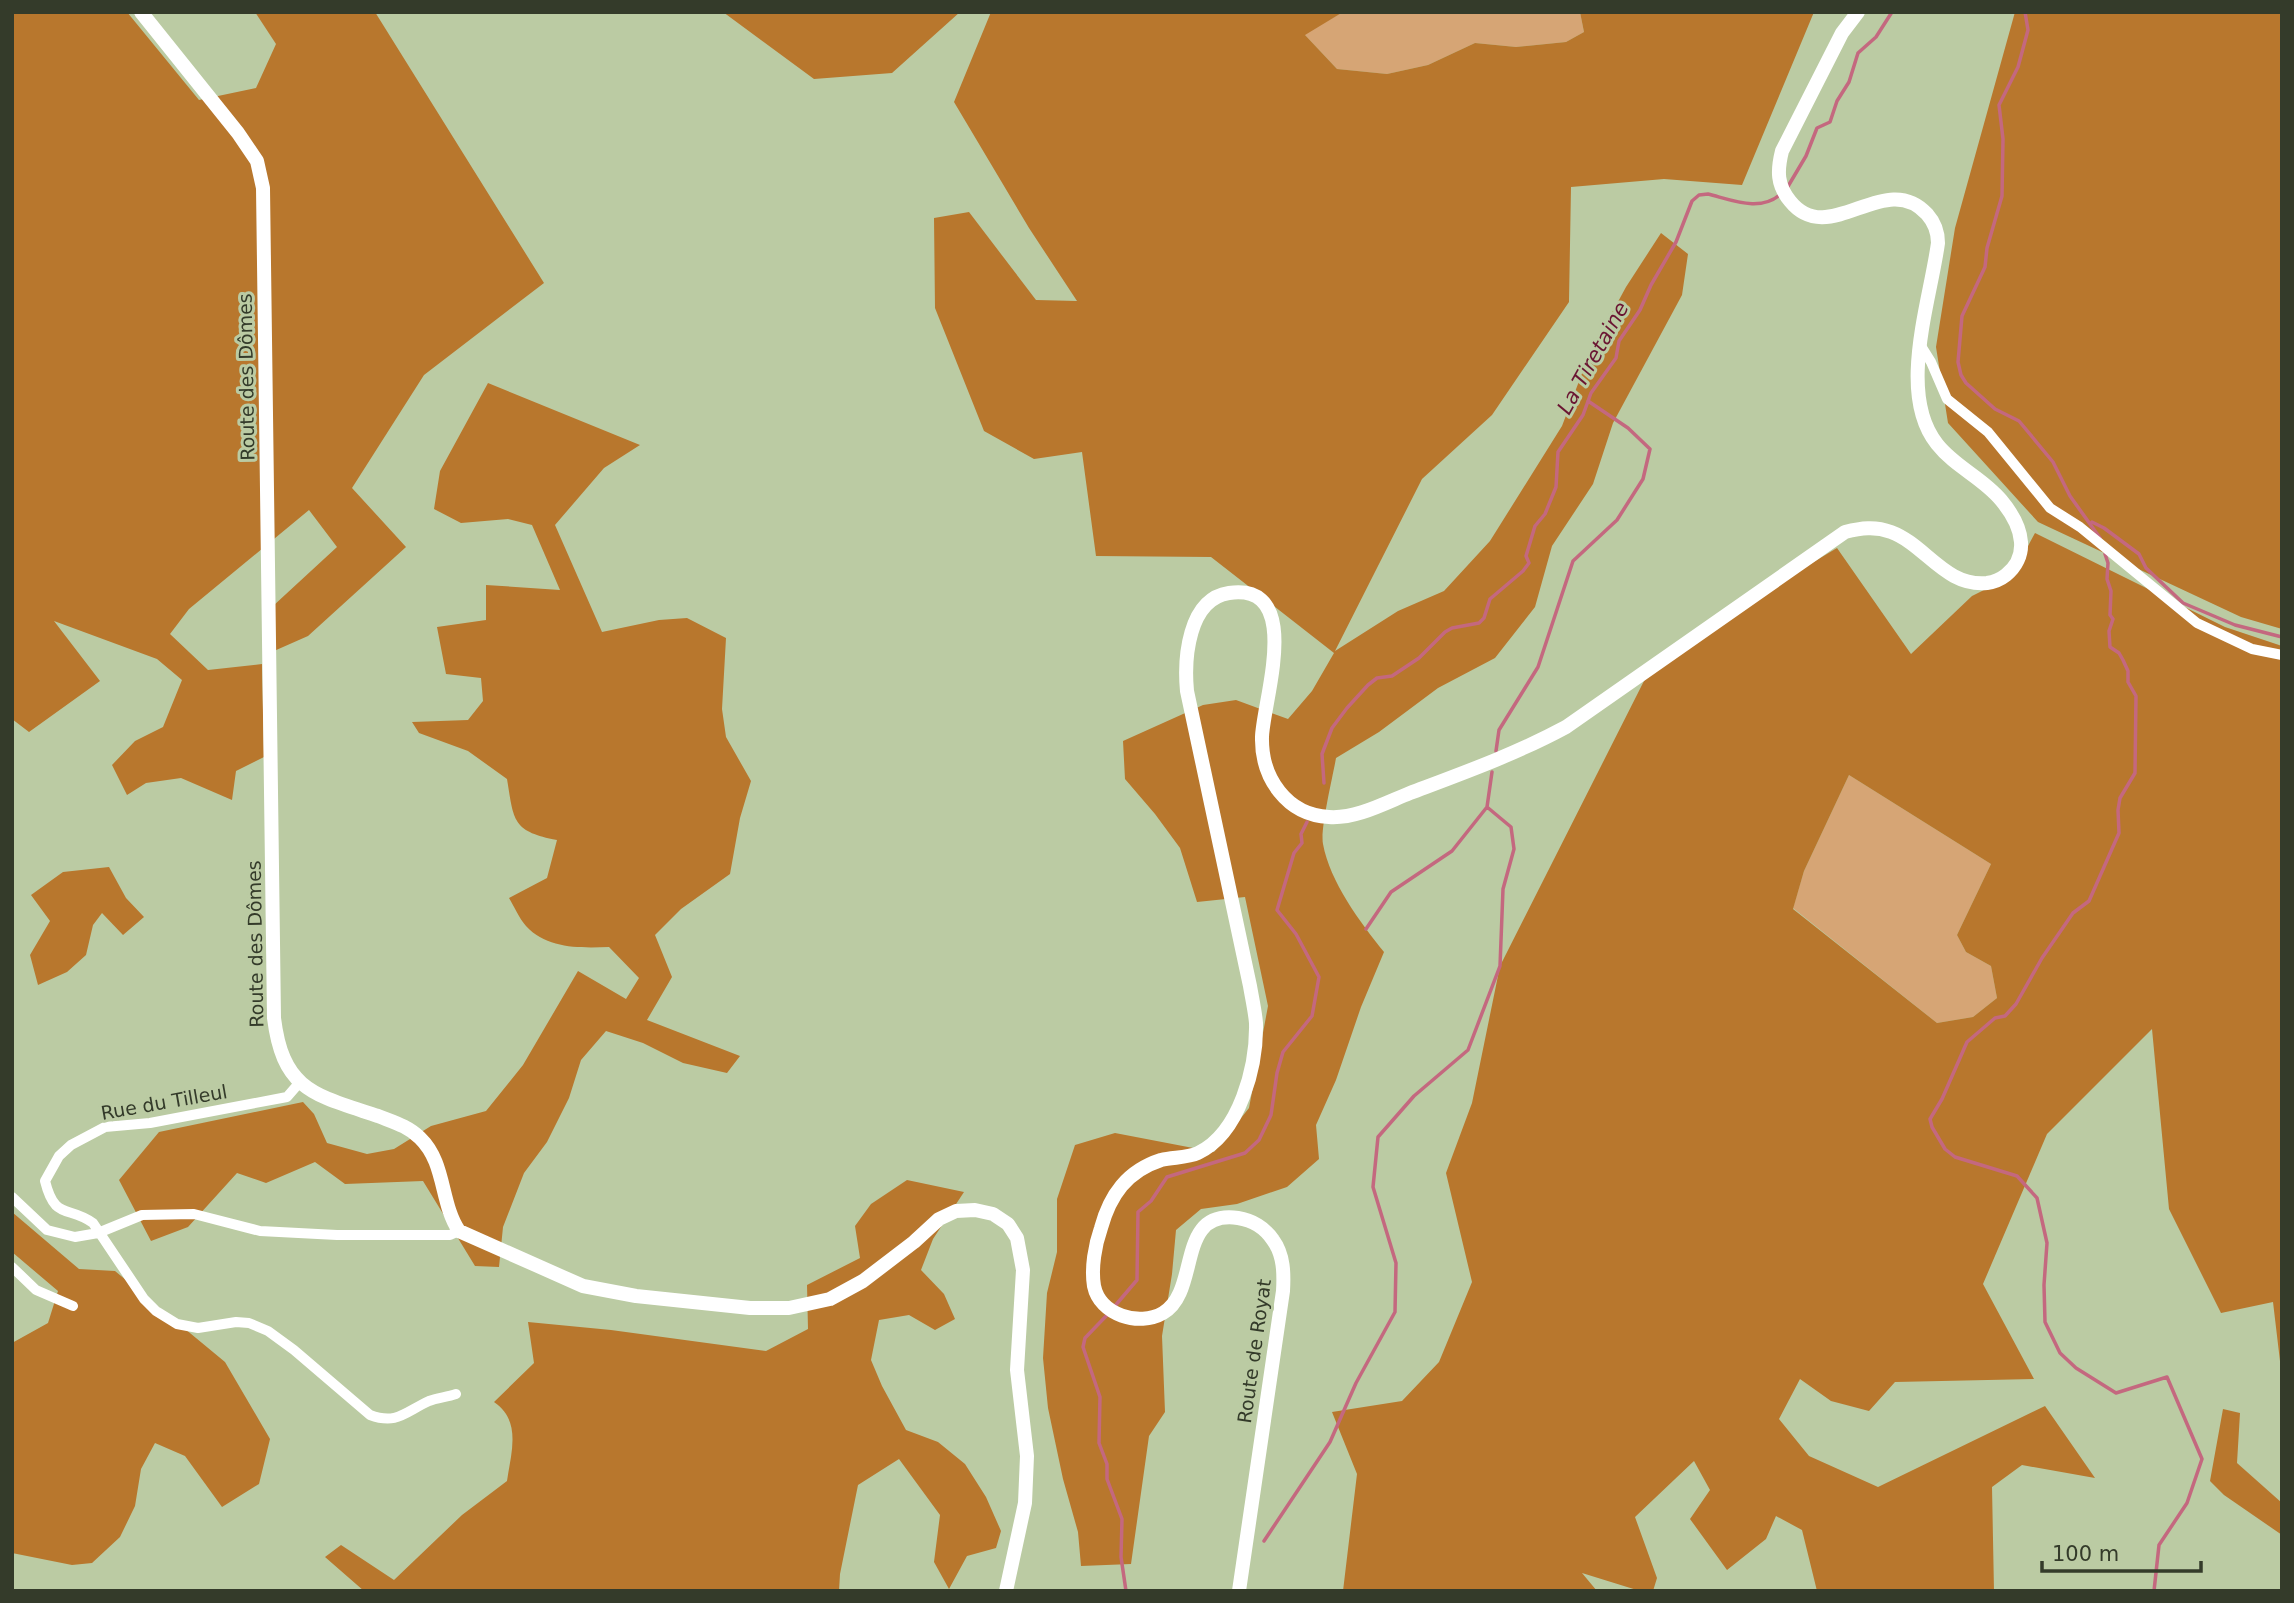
<svg xmlns="http://www.w3.org/2000/svg" width="2294" height="1603" viewBox="0 0 2294 1603" font-family="'DejaVu Sans',sans-serif">
<rect width="100%" height="100%" fill="#bbcba3"/>
<path fill="#d6a575" d="M1343 12H1580L1584 32 1566 42 1516 47 1475 43 1428 65 1387 74 1337 69 1304 34Z
M1849 775 1991 864 1957 935 1966 952 1991 966 1997 998 1973 1017 1937 1023 1793 908 1804 871Z"/>
<path fill="#b8772d" fill-rule="evenodd" d="M12 12H127L199 100 256 88 276 44 255 12H375L544 283 424 375 352 488 406 547 308 636 274 651 273 606 337 547 309 510 189 609 170 634 208 670 262 664 264 757 236 771 232 800 181 778 146 783 127 795 112 765 135 741 163 727 182 680 157 659 54 621 100 681 29 732 12 719Z
M723 12H960L892 73 814 79Z
M991 12H1343L1305 35 1337 69 1387 74 1428 65 1475 43 1516 47 1566 42 1584 32 1580 12H1814L1742 185 1664 179 1571 187 1569 302 1492 415 1422 479 1335 651 1398 611 1444 591 1490 541 1562 426 1589 355 1626 287 1661 233 1688 254 1682 295 1613 423 1593 484 1552 546 1535 607 1495 658 1438 688 1379 732 1336 758C1333 776 1320 829 1323 844 1330 882 1360 922 1384 952L1361 1007 1336 1080 1316 1125 1319 1159 1287 1187 1237 1204 1201 1209 1176 1230 1172 1274 1162 1336 1165 1412 1149 1436 1131 1564 1081 1566 1078 1532 1063 1479 1048 1408 1043 1358 1047 1293 1057 1252V1199L1075 1145 1115 1133 1214 1152 1249 1108 1268 1006 1245 897 1197 902 1180 848 1155 814 1125 779 1123 741 1203 705 1236 700 1288 719 1312 691 1334 653 1211 557 1096 556 1082 452 1034 459 984 431 935 308 934 218 969 212 1036 300 1077 301 1029 228 954 102Z
M2015 12H2282V629L2241 617 2038 522 1948 423 1936 347 1955 228Z
M488 383 640 445 604 468 555 525 602 632 659 620 687 618 726 638 722 709 726 737 751 781 740 818 730 874 681 909 655 935 672 977 647 1020 740 1056 727 1073 683 1063 643 1043 606 1031 581 1060 569 1098 547 1142 524 1173 503 1227 499 1267 475 1266 423 1181 345 1184 315 1162 266 1183 237 1173 188 1227 151 1241 119 1180 159 1132 303 1102 314 1114 327 1143 367 1154 394 1149 431 1126 486 1111 523 1065 578 971 626 999 639 978 609 947C580 948 547 949 526 926 519 918 514 906 509 898L547 878 557 840C512 831 514 821 507 779L468 751 419 733 412 722 468 720 483 701 481 678 446 674 437 627 486 620V585L560 590 532 525 508 519 461 523 434 509 440 471Z
M2035 533 2225 627 2282 646V1378L2273 1302 2221 1313 2169 1209 2152 1029 2047 1134 1983 1284 2034 1379 1895 1382 1869 1411 1831 1401 1800 1379 1779 1419 1809 1456 1878 1487 2045 1406 2095 1478 2022 1465 1992 1487 1994 1591H1817L1802 1530 1776 1516 1766 1539 1727 1570 1690 1519 1710 1490 1694 1461 1635 1517 1657 1578 1653 1591H1640L1582 1573 1597 1591H1343L1357 1474 1332 1412 1402 1401 1439 1362 1472 1282 1446 1173 1472 1103 1500 966 1645 679 1765 591 1837 548 1911 654 1972 596 2012 576ZM1849 775 1991 864 1957 935 1966 952 1991 966 1997 998 1973 1017 1937 1023 1793 909 1804 871Z
M109 867 126 898 144 917 123 935 102 913 93 925 86 955 67 972 38 985 30 955 50 921 31 895 63 872Z
M907 1180 964 1192 933 1239 921 1270 944 1294 955 1319 935 1330 909 1315 879 1320 871 1360 882 1386 906 1430 938 1442 965 1464 986 1497 1001 1531 996 1548 967 1556 949 1589 934 1562 940 1515 899 1459 858 1485 840 1574 839 1591H364L325 1557 341 1545 394 1580 462 1515 507 1481C511 1453 522 1421 494 1402L534 1363 528 1322 611 1330 766 1351 808 1329 807 1285 860 1258 855 1226 871 1204Z
M12 1212 79 1269 115 1271 225 1362 270 1439 259 1484 222 1507 185 1456 155 1443 141 1469 135 1506 120 1537 92 1563 72 1565 12 1553V1343L48 1323 58 1291 12 1252Z
M2223 1409 2240 1413 2237 1463 2282 1503V1535L2224 1495 2210 1481Z"/>
<g fill="none" stroke-linecap="round" stroke-linejoin="round">
<path stroke="#c4687f" stroke-width="3.5" d="M2025 12 2028 30 2018 67 1999 105 2003 139 2002 196 1987 248 1985 267 1962 316 1958 362 1961 375 1966 383 1995 409 2019 421 2053 462 2070 496 2100 538
M1787 188 1806 156 1817 128 1830 122 1837 101 1849 82 1858 53 1876 37 1892 12
M2092 522 2104 528 2139 554 2146 568 2183 603 2235 625 2282 637
M2105 554 2108 563 2107 579 2111 591 2110 615 2113 619 2109 631 2110 647 2119 653 2123 660 2128 671V682L2136 696 2135 773 2120 798 2118 810 2119 833 2089 901 2073 913 2042 958 2016 1004 2005 1016 1995 1018 1967 1042 1942 1099 1930 1119 1932 1127 1945 1149 1955 1157 2017 1176 2037 1198 2047 1243 2044 1285 2045 1322 2060 1353 2076 1368 2116 1393 2167 1377 2202 1459 2187 1503 2159 1545 2154 1591
M1496 751 1499 730 1538 667 1573 561 1617 520 1643 479 1650 449 1628 428 1588 401
M1324 783 1322 754 1332 728 1347 708 1368 685 1377 678 1392 676 1419 658 1445 632 1452 628 1479 623 1484 618 1490 599 1523 571 1529 563 1526 556 1535 526 1545 514 1556 487 1558 452 1583 415 1591 393 1616 358 1619 341 1640 310 1651 285 1676 242 1692 201 1699 195 1708 194C1732 200 1761 213 1782 193
M1366 929 1391 892 1452 851 1487 807
M1114 1307 1137 1280 1138 1212 1151 1201 1167 1177 1245 1153 1259 1140 1271 1115 1277 1073 1283 1052 1312 1016 1319 977 1296 934 1277 910 1294 853 1302 843 1301 834 1307 822
M1109 1313 1085 1338 1083 1347 1100 1397 1099 1443 1107 1464V1479L1122 1519 1121 1557 1126 1591
M1264 1541 1330 1442 1356 1383 1395 1312 1396 1263 1373 1187 1378 1137 1414 1096 1468 1050 1500 966 1503 889 1514 849 1511 827 1487 807 1492 772"/>
<path stroke="#fff" stroke-width="10" d="M1921 346 1931 362 1947 399 1988 432 2050 508 2080 527 2197 623 2252 649 2282 655
M300 1082 287 1097 150 1123 105 1127 71 1145 59 1156 45 1181C55 1221 68 1205 93 1223L144 1299 156 1311 177 1324 198 1328 236 1322 249 1323 268 1331 294 1350 370 1415C397 1425 405 1412 429 1401 437 1398 447 1397 456 1394
M12 1197 47 1230 75 1237 98 1233 142 1215 194 1214 260 1231 337 1235H450L459 1231
M12 1267 36 1290 73 1306"/>
<path stroke="#fff" stroke-width="14" d="M141 12 238 133 257 161 263 188 274 1018C283 1091 315 1095 378 1116 393 1122 408 1126 420 1138 446 1163 440 1203 459 1231L583 1286 636 1296 750 1308H789L830 1299 863 1281 914 1242 939 1219 956 1211 975 1210 993 1214 1008 1224 1017 1238 1023 1270 1017 1370 1027 1456 1025 1503 1006 1591
M1239 1591 1283 1291C1284 1274 1284 1255 1273 1240 1265 1228 1252 1220 1238 1218 1175 1209 1201 1291 1163 1313 1139 1327 1100 1315 1094 1286 1091 1268 1095 1245 1101 1228 1110 1195 1127 1171 1161 1160 1173 1157 1187 1158 1198 1153 1240 1133 1257 1066 1256 1023 1255 1011 1252 998 1250 986L1187 691C1184 659 1188 599 1229 593 1305 582 1263 701 1262 737 1261 778 1287 815 1329 817 1356 819 1385 803 1410 793 1463 773 1516 754 1566 727L1845 532C1861 528 1875 526 1891 532 1926 545 1945 587 1987 583 1994 582 2001 579 2006 575 2016 567 2022 555 2021 542 2020 527 2011 512 2001 500 1983 478 1955 467 1937 444 1897 394 1930 302 1938 243 1938 232 1935 223 1927 214 1885 168 1829 250 1790 201 1777 185 1777 171 1782 151L1842 33 1858 12"/>
</g>
<g text-anchor="middle" stroke-width="6" stroke-linejoin="round" paint-order="stroke">
<g font-size="19" fill="#343b2a" stroke="#bbcba3">
<text transform="translate(246 377) rotate(-91)" y="7">Route des Dômes</text>
<text transform="translate(255 944) rotate(-91)" y="7">Route des Dômes</text>
<text transform="translate(164 1102) rotate(-10)" y="7">Rue du Tilleul</text>
<text transform="translate(1254 1351) rotate(-82)" y="7">Route de Royat</text>
</g>
<g font-size="21" font-style="italic" fill="#6a1532" stroke="#bbcba3">
<text transform="translate(1593 358) rotate(-61)" y="7">La Tiretaine</text>
</g>
</g>
<rect width="2294" height="1603" fill="none" stroke="#343b2a" stroke-width="28"/>
<path d="M2042 1561v10h159v-10" fill="none" stroke="#343b2a" stroke-width="3.5"/>
<text x="2052" y="1561" font-size="21" fill="#343b2a" stroke="#bbcba3" stroke-width="5" paint-order="stroke">100 m</text>
</svg>
